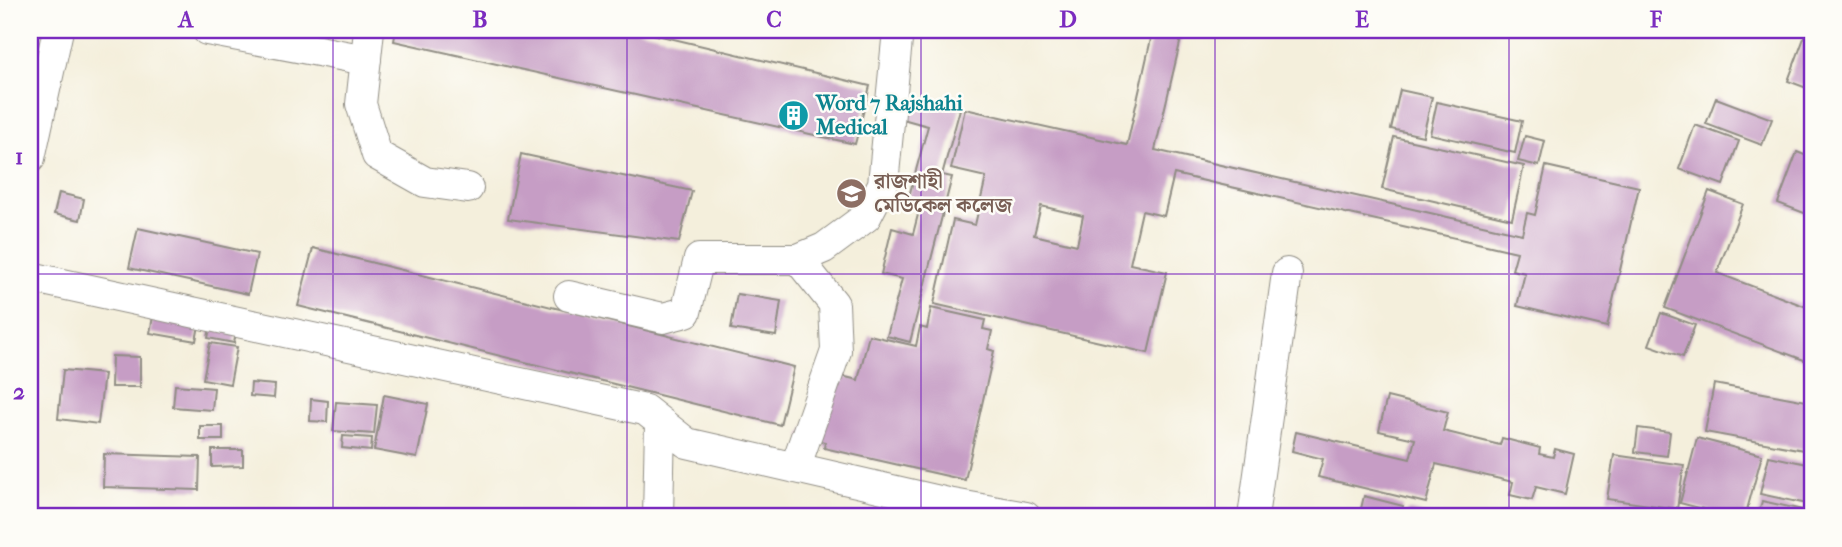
<svg xmlns="http://www.w3.org/2000/svg" width="1842" height="547" viewBox="0 0 1842 547" font-family="'IM FELL French Canon','Noto Serif Bengali',serif">
<rect width="100%" height="100%" fill="#fdfcf7"/>
<filter id="ink" filterUnits="userSpaceOnUse"><feTurbulence type="fractalNoise" baseFrequency=".0143" numOctaves="2"/><feDisplacementMap in="SourceGraphic" scale="14" xChannelSelector="R" yChannelSelector="G"/><feConvolveMatrix kernelMatrix="1 2 1 2 8 2 1 2 1" color-interpolation-filters="sRGB"/></filter>
<filter id="wash" filterUnits="userSpaceOnUse"><feTurbulence type="fractalNoise" baseFrequency=".00686" numOctaves="4" result="noise"/><feDisplacementMap in="SourceGraphic" scale="28" xChannelSelector="R" yChannelSelector="G"/><feGaussianBlur stdDeviation="1.57" result="paint"/><feColorMatrix in="noise" values="0 0 0 0 0 0 0 0 0 0 0 0 0 0 0 0 0 1.4 0 .05"/><feComposite in="paint" operator="in"/></filter>
<g filter="url(#wash)">
<rect width="100%" height="100%" fill="#f4efdc"/>
<g id="blocks">
<path fill="#c69dc5" fill-rule="evenodd" d="M396 30H636L870 86 855 144 394 41Z
M1153 30H1183L1155 150 1522 234 1527 213 1535 215 1546 166 1639 187 1607 327 1517 306 1525 273 1512 270 1517 252 1174 174 1164 216 1142 211 1130 264 1167 272 1148 353 934 304 953 220 975 225 986 177 951 169 965 109 1127 145ZM1041 206 1083 216 1077 245 1034 235Z
M1807 30H1812V90L1788 81Z
M1400 90 1432 97 1423 136 1391 129Z
M905 95 960 109 942 175 952 177 910 342 887 336 902 279 881 274 892 228 913 234 921 203 908 200 928 126 899 118Z
M1716 98 1772 119 1762 145 1706 124Z
M1437 102 1522 121 1515 153 1430 134Z
M1695 125 1739 141 1723 185 1679 169Z
M1525 136 1545 141 1539 166 1518 161Z
M1394 137 1524 166 1512 219 1382 189Z
M1797 152 1812 158V216L1778 203Z
M521 154 692 191 679 242 508 219Z
M1709 191 1743 204 1717 273 1812 309V363L1665 308Z
M59 193 84 199 80 220 54 214Z
M138 228 257 254 248 294 129 268Z
M313 248 794 367 780 425 298 306Z
M737 294 781 301 776 336 731 329Z
M931 308 985 320 983 329 992 331 988 349 994 351 965 480 824 448 825 442 800 436 837 375 858 380 869 335 916 346 920 327 927 329Z
M154 311 200 320 196 341 150 333Z
M1661 313 1695 325 1683 357 1649 345Z
M210 328 236 333 234 343 208 338Z
M210 343 237 347 230 384 203 379Z
M112 356 140 357V387H111Z
M63 370 104 374 98 424 58 419Z
M251 383 275 385 274 398 250 396Z
M1714 384 1812 402V433L1809 451 1705 432Z
M175 385 214 388 212 410 173 407Z
M384 395 428 404 417 458 374 450Z
M1387 397 1448 412 1443 431 1500 445 1502 438 1540 448 1539 454 1553 457 1555 449 1574 454 1565 494 1536 487 1532 500 1510 495 1513 482 1436 464 1426 503 1318 477 1323 459 1292 451 1296 432 1410 459 1415 439 1379 431Z
M311 399 328 401 327 422 310 421Z
M336 402 377 405 374 434 333 431Z
M200 426H223V440H200Z
M1638 428 1670 432 1667 456 1635 452Z
M343 436 372 438 371 451 342 448Z
M1697 438 1762 455 1745 517H1734L1680 503Z
M212 450H243V466L212 467Z
M104 454 200 457 199 490 103 487Z
M1614 455 1684 465 1677 509 1607 499Z
M1769 456 1812 465V505L1760 494Z
M1364 496 1403 506 1401 517H1359Z
M1762 501 1812 512V517H1758Z
M1407 510 1430 516V517H1405Z"/>
</g>
</g>
<g filter="url(#ink)">
<use href="#blocks" fill-opacity="0" stroke="#908d84" stroke-width="2"/>
<g fill="none" stroke-linecap="round" stroke-linejoin="round">
<defs>
<path id="minor" d="M207 30 366 60
M369 30 361 104 377 155 425 182 468 188
M30 158 58 30
M30 277 645 410 687 443 953 504 1026 517
M569 296 663 318 686 312 699 259H798L824 248 866 217 883 184 898 30
M795 468 836 351 834 304 798 259
M658 517 660 423
M1253 517 1287 273"/>
</defs>
<use href="#minor" stroke="#908d84" stroke-width="32"/>
<use href="#minor" stroke="#fff" stroke-width="30"/>
</g>
</g>
<path fill="none" stroke="#7b2cbf" stroke-width="2" stroke-opacity="0.55" d="M333 30V517M627 30V517M921 30V517M1215 30V517M1509 30V517M30 274H1812"/>
<defs>
<symbol id="building-disc" viewBox="-11 -11 22 22"><circle r="9.5" fill="#0f9aa8" stroke="#fdfcf7"/><path d="M-4-6H4V6H1V3H-1V6H-4ZM-2.5-4.3h1.7v1.8h-1.7ZM.8-4.3h1.7v1.8H.8ZM-2.5-1h1.7V.8h-1.7ZM.8-1h1.7V.8H.8Z" fill="#fff"/></symbol>
<symbol id="university-disc" viewBox="-11 -11 22 22"><circle r="9.5" fill="#8d6e63" stroke="#fdfcf7"/><path d="M0-5L7-2L0 1L-7-2ZM-4 1L0 2.5L4 1V4Q0 6-4 4Z" fill="#fff"/></symbol>
</defs>
<g fill-rule="evenodd">
<use href="#building-disc" x="776" y="98" width="35" height="35"/>
<use href="#university-disc" x="834" y="176" width="35" height="35"/>
</g>
<g text-anchor="middle" stroke-width="5" stroke-linejoin="round" paint-order="stroke">
<g font-size="21" font-weight="bold" fill="#0d838f" stroke="#fdfcf7" text-anchor="start">
<text x="816" y="110">Word 7 Rajshahi<tspan x="816" dy="24">Medical</tspan></text>
</g>
<g font-size="21" font-weight="bold" fill="#785e54" stroke="#fdfcf7" text-anchor="start">
<text x="874" y="188">রাজশাহী<tspan x="874" dy="24">মেডিকেল কলেজ</tspan></text>
</g>
</g>
<rect width="1842" height="547" fill="none" stroke="#fdfcf7" stroke-width="77"/>
<rect x="38" y="38" width="1766" height="470" fill="none" stroke="#7b2cbf" stroke-width="2.5"/>
<g font-size="23" text-anchor="middle" font-weight="bold" fill="#7b2cbf">
<text x="186" y="27">A</text>
<text x="480" y="27">B</text>
<text x="774" y="27">C</text>
<text x="1068" y="27">D</text>
<text x="1362" y="27">E</text>
<text x="1656" y="27">F</text>
<text x="19" y="164">1</text>
<text x="19" y="399">2</text>
</g>
</svg>
